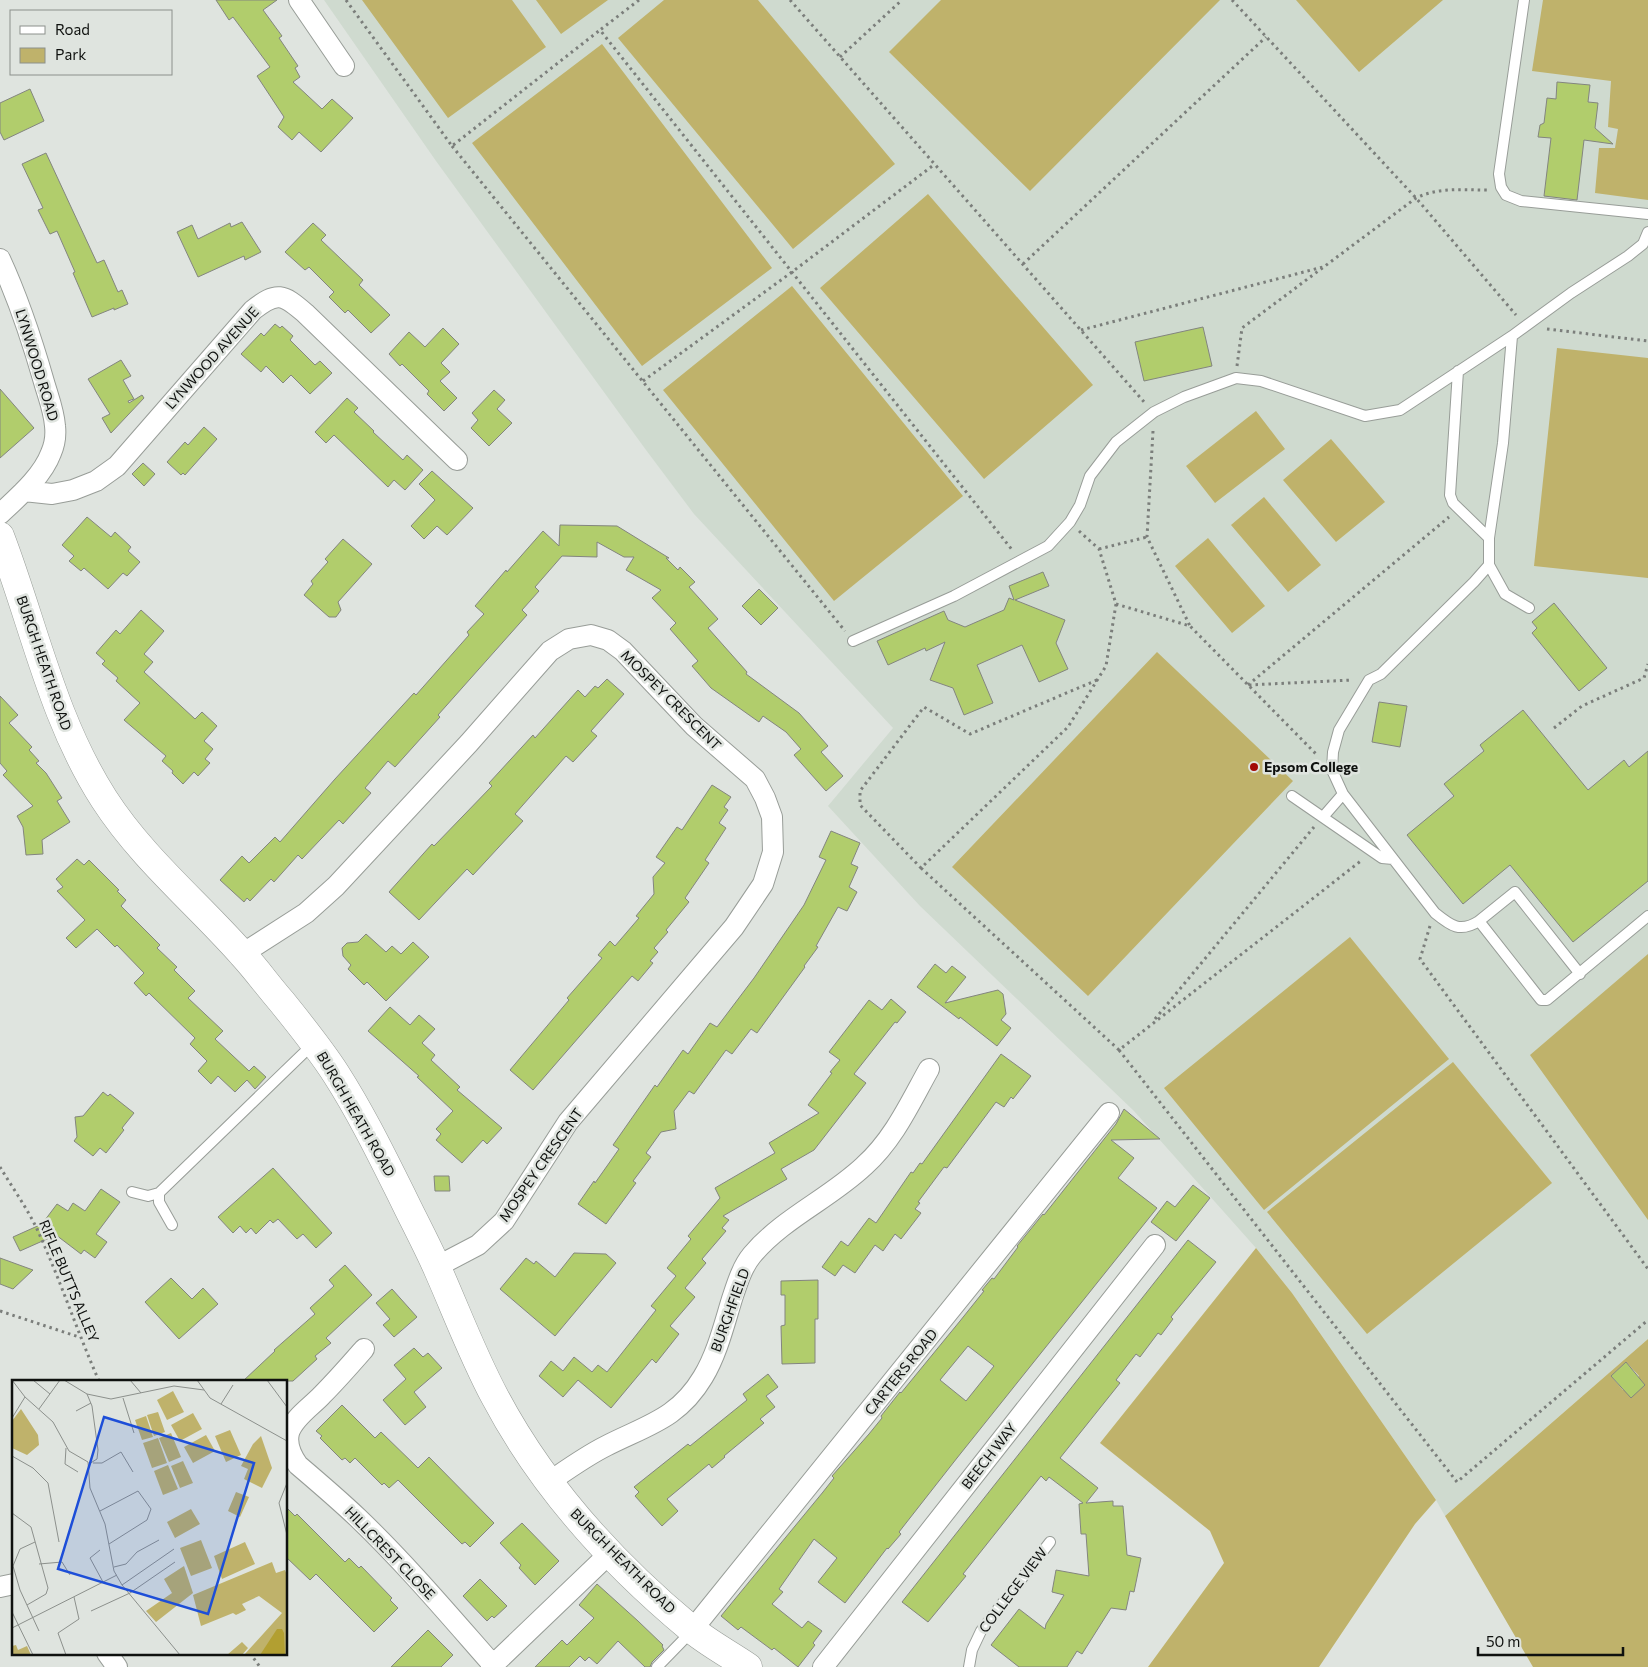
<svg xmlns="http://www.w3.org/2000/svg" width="1648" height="1667" viewBox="0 0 1648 1667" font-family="Commissioner,sans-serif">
<rect width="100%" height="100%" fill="#dfe4df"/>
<path fill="#cfdacf" d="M324 0H1648V1339L1445 1516 1436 1500 1292 1293 1256 1248 1134 1111 920 906 828 806 893 728 694 514 646 450 436 161Z"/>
<path fill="#bfb26b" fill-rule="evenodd" d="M362 0H512L546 47 448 118Z
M536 0H608L561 34Z
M664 0H758L895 164 793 249 618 38Z
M941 0H1220L1030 191 889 52Z
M1296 0H1443L1359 72Z
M1543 0H1648V200L1595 193 1599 148H1615L1618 129 1608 127 1611 81 1532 71Z
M602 44 772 268 642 366 472 143Z
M928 194 1093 385 984 479 820 288Z
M792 286 963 496 834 601 663 390Z
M1557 348 1648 358V578L1534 566Z
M1256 411 1285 449 1215 503 1186 466Z
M1331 439 1385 502 1336 542 1283 480Z
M1264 497 1321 565 1288 592 1231 525Z
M1208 538 1265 606 1232 633 1175 566Z
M1157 652 1293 781 1088 996 952 867Z
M1350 937 1449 1059 1264 1210 1164 1088Z
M1648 954V1220L1530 1055Z
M1453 1062 1552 1183 1367 1334 1267 1212Z
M1256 1248 1292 1293 1436 1500 1415 1524 1319 1667H1148L1224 1563 1210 1531 1100 1443Z
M1648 1339V1667H1533L1445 1516ZM1626 1362 1639 1376 1623 1390 1611 1376Z"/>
<path fill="#b1cd6c" stroke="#83857f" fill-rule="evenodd" d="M216 0H277L263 10 282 36 279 38 298 66 295 68 300 77 293 82 322 109 332 99 353 118 321 152 299 132 292 140 278 127 284 117 257 76 270 67 233 17 229 20Z
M1557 82 1590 85 1588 102 1598 103 1595 128 1613 144 1584 140 1577 200 1544 196 1551 138 1538 137 1540 125 1544 123 1547 98 1556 99Z
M30 89 44 121 4 140 0 132V103Z
M46 153 97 263 104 260 118 292 122 290 128 304 114 310V308L92 317 73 273 75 272 57 231 50 234 38 210 43 208 22 164Z
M242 222 261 252 245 260 244 256 198 277 177 232 192 225 198 239 230 223 231 227Z
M313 223 326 235 321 240 363 280 359 285 390 315 371 333 348 310 345 313 329 297 334 292 309 267 305 270 285 252Z
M275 324 280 328 282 326 293 336 290 340 315 365 320 361 332 373 310 394 291 375 283 383 266 366 261 372 241 354 261 333 264 336Z
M1203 327 1212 366 1144 381 1135 342Z
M443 328 459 344 441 363 450 372 440 381 457 398 444 411 427 394 429 391 402 364 400 366 389 354 409 332 425 347Z
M121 360 131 376 123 380 134 399 128 401 129 403 142 395 144 398 111 433 102 418 110 414 88 379Z
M0 389 34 428 0 458Z
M494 390 505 400 497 409 512 423 489 446 471 428 478 420 472 413Z
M347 398 358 408 354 412 374 431 373 432 403 460 407 455 423 470 405 490 394 480 388 487 334 435 326 443 315 432Z
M204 427 217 439 185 475 183 473 181 475 167 462 185 442 188 445Z
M143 463 155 474 144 486 132 474Z
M432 471 473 508 447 535 437 526 424 539 411 526 435 500 419 484Z
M87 517 111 537 115 532 131 547 128 551 140 562 127 576 123 573 108 589 84 568 81 571 69 561 74 556 62 545Z
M560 525 617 526 669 558H666L678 570 680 567 695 582 689 587 718 619 708 628 747 672 746 674 799 713 828 746 821 752 843 776 826 791 794 755 801 749 786 732 763 716 759 722 711 688 692 666 698 661 670 629 676 623 652 598 661 590 626 570 634 557H624L597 542V557L562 556 535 587 539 591 522 610 527 615 438 715 440 717 395 767 388 761 365 788 371 793 343 824 339 820 302 859 298 855 274 882 271 879 250 901 247 898 244 902 220 880 242 856 249 863 275 837 280 842 335 779 414 693 416 695 469 635 467 632 484 614 475 606 506 570 507 572 543 531 559 546Z
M343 539 372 564 338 602 341 610 336 617H329L304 595 313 584 311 581 328 562 325 559Z
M1043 572 1049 586 1015 600 1065 620 1056 643 1068 669 1039 682 1022 645 977 665 993 703 964 715 953 688 930 680 945 642 926 651 925 648 888 665 877 641 944 611 948 620 965 627 1004 610 1009 598 1014 600 1009 586Z
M759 589 778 608 761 625 742 606Z
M1554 603 1607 668 1579 691 1532 633 1537 628 1532 622Z
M141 610 164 631 144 654 153 662 144 672 195 719 202 712 217 726 204 741 213 749 205 759 210 763 198 776 194 772 183 784 172 773 173 771 162 761 166 756 124 720 140 703 116 681 118 678 102 664 105 661 96 653 116 630 120 634Z
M607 679 624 694 591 731 597 736 573 762 566 756 515 814 523 821 473 875 467 869 419 920 389 892 432 844 434 846 492 786 489 783 533 735 535 738 578 690 585 697 595 686 598 688Z
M0 696 18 715 9 723 32 747 29 750 39 761 36 763 46 773 62 798 57 801 70 822 42 840 43 854 26 855 23 827 17 816 33 806 3 775 7 771 0 763Z
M1379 702 1407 706 1400 747 1372 742Z
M1523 710 1588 790 1624 760 1629 767 1648 751V881L1573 942 1510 865 1463 904 1407 835 1454 796 1444 784 1484 751 1480 745Z
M712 785 731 797 724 807 728 810 719 823 726 828 705 860 709 863 685 898 689 902 666 930 668 932 654 948 658 952 650 961 653 963 638 981 632 976 533 1090 510 1070 569 1000 567 998 602 958 598 955 610 941 615 946 639 918 636 916 654 894 653 877 665 863 656 857 677 827 682 830Z
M831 831 860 843 851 864 858 867 849 887 857 892 847 911 838 907 816 946 818 947 804 966 805 967 757 1033 751 1029 732 1054 726 1050 694 1094 689 1091 674 1111 676 1129 661 1132 646 1153 651 1157 633 1181 636 1183 606 1224 578 1204 594 1181 595 1183 619 1149 613 1145 655 1085 657 1087 683 1050 688 1054 710 1023 717 1027 754 978 804 905 826 860 819 857Z
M77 859 84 865 89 860 119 890 117 891 126 900 121 906 160 945 157 948 177 967 174 970 195 991 188 998 223 1031 215 1039 249 1071 254 1066 266 1077 255 1089 247 1080 235 1092 218 1076 211 1084 198 1071 207 1061 190 1044 195 1038 149 993 146 996 134 983 144 973 117 945 115 947 97 929 76 948 66 938 85 920 57 891 63 887 56 879Z
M366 934 386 952 392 946 401 954 413 942 429 957 386 1001 367 982 364 985 348 969 351 965 343 956 342 948 347 943 358 942Z
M935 964 946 973 952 966 966 977 945 1003 998 990 1003 994 1006 1014 1001 1020 1011 1028 997 1046 960 1017 959 1019 917 987Z
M891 999 906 1012 897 1023 895 1022 854 1074 866 1083 814 1150 781 1169 787 1179 723 1216 729 1220 722 1228 726 1231 702 1259 706 1263 685 1288 695 1297 670 1326 679 1334 656 1363 652 1359 611 1408 578 1380 563 1397 539 1376 551 1361 563 1371 574 1357 592 1372 598 1365 607 1372 656 1310 651 1306 676 1276 667 1268 691 1239 688 1236 720 1198 715 1188 775 1153 769 1143 819 1113 808 1105 832 1073 830 1072 840 1060 829 1052 869 1000 882 1010Z
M390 1007 410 1025 419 1015 435 1029 422 1043 435 1055 431 1060 460 1087 457 1090 502 1128 487 1144 483 1140 462 1163 436 1140 441 1134 436 1129 453 1111 417 1077 419 1076 368 1031Z
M1001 1054 1031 1076 1013 1099 1011 1097 1004 1107 996 1102 947 1168 944 1167 918 1202 920 1203 915 1209 921 1213 901 1239 895 1234 883 1251 875 1245 855 1273 843 1265 835 1276 822 1267 841 1241 848 1246 869 1218 876 1223 911 1172 913 1173 920 1163 922 1164Z
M103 1092 108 1096 110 1094 134 1113 122 1128 124 1130 106 1153 100 1148 93 1156 74 1141 77 1137 75 1117 83 1116Z
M1124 1109 1160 1139 1111 1140 1134 1158 1118 1178 1157 1208 957 1458 899 1532 901 1534 888 1549 887 1548 845 1603 818 1582 837 1558 814 1539 779 1589 783 1592 772 1604 802 1628 808 1621 822 1631 813 1643 815 1645 798 1667 774 1648 772 1650 741 1627 738 1630 721 1616 823 1492 834 1478 832 1476 869 1434 882 1418 881 1416 900 1392 901 1393 960 1321 984 1291 982 1290 992 1278 994 1279 1018 1247 1017 1246 1043 1214 1044 1215 1116 1124ZM968 1346 994 1366 966 1401 940 1380Z
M273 1168 332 1233 316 1248 303 1234 297 1239 278 1219 273 1223 270 1220 256 1234 251 1228 246 1233 240 1226 233 1233 218 1217Z
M434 1176H449L450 1191H435Z
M1193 1185 1210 1198 1176 1241 1151 1222 1167 1201 1175 1207Z
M101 1189 120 1202 96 1234 107 1242 95 1258 84 1250 81 1254 56 1235 20 1251 13 1237 42 1224 57 1204 68 1211 73 1203 85 1211Z
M1188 1240 1216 1262 1171 1317 1173 1319 1161 1335 1158 1333 1140 1357 1136 1354 1116 1380 1120 1383 1060 1458 1098 1488 1086 1503 1113 1501V1506H1123L1127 1555 1141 1558 1134 1592 1130 1591 1126 1610 1111 1608 1082 1654 1077 1651 1067 1667H1019L991 1645 1019 1609 1045 1629 1046 1624 1064 1595 1052 1592 1056 1570 1089 1576 1086 1534H1081L1079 1504 1083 1503 1049 1477 1046 1481 1041 1476 963 1574 966 1576 928 1622 902 1602Z
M574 1253 606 1254 616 1263 555 1336 500 1289 526 1258 534 1264 536 1261 555 1277Z
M0 1258 33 1270 13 1289 0 1284Z
M345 1265 372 1295 326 1338 331 1343 315 1356 317 1359 293 1381H243L275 1351 274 1350 315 1314 310 1308 334 1286 329 1280Z
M171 1278 192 1299 203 1288 218 1304 179 1339 145 1302Z
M818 1280V1319H815V1363L782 1364 781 1326 785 1325V1295H781V1281Z
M392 1289 417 1317 394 1337 383 1325 390 1319 376 1303Z
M414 1348 423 1357 428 1353 442 1368 414 1392 426 1407 405 1425 383 1400 406 1379 394 1365Z
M1626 1362 1645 1385 1631 1398 1611 1376Z
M768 1374 778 1387 766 1396 775 1407 760 1419 764 1423 724 1456 725 1457 712 1468 709 1464 667 1499 678 1511 662 1526 635 1496 639 1492 634 1487 688 1444 690 1446 747 1400 743 1394Z
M342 1405 375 1438 381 1432 418 1468 429 1457 494 1523 470 1547 465 1542 462 1544 398 1480 389 1488 384 1483 382 1485 355 1458 350 1463 345 1458 342 1460 320 1438 322 1436 316 1431Z
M286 1507 295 1516 297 1514 345 1562 349 1558 359 1568 361 1566 392 1598 390 1600 398 1608 374 1632 316 1574 310 1580 286 1557Z
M522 1523 559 1561 535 1585 519 1568 521 1565 500 1543Z
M480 1579 507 1606 494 1618 492 1616 487 1621 463 1596Z
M597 1584 638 1621 663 1645 662 1646 664 1650 652 1662 650 1667H645L618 1641 597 1664 589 1657 585 1661 580 1656 569 1667H535L562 1640 567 1645 594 1618 579 1605Z
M428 1630 453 1655 441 1667H391Z"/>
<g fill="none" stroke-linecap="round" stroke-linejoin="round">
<defs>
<path id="service" d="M1524 0 1499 174 1501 187 1506 195 1521 201 1648 214
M1458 371 1450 495 1453 503 1489 538 1503 443 1512 336
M1489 538V565L1505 594 1529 608
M853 641 954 596 1048 546 1070 522 1080 505 1090 476 1116 442 1154 412 1184 397 1236 378 1261 381 1365 416 1400 410 1512 336 1571 293 1628 256 1643 244 1648 232
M1292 796 1382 858 1393 859
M1323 817 1343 794
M1479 921C1460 933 1451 926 1435 913L1343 794 1332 770 1333 752 1339 730 1369 680 1381 674 1474 582 1489 565
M1580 974 1515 892 1479 921 1541 1000H1547L1648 916
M132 1192 148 1196 159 1193V1202L172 1225
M159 1193 314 1043
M657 1667 692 1631
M969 1667 972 1650 981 1631 1050 1542"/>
<path id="minor" d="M299 0 344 66
M0 259C18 298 32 340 44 382 48 396 54 411 55 426 56 435 55 444 51 453 42 477 18 497 0 514
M24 491 52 494 73 490 96 481 117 466 253 310C277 291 283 294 305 313L457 460
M242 954 306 913 336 886 469 743 550 651 569 639 591 635 608 640 623 651 694 726 755 779 765 798 772 817 773 852 763 884 734 927 568 1122 504 1221 478 1245 436 1267
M364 1349C350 1365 337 1380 322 1395 312 1406 293 1418 289 1433 286 1445 291 1455 298 1465 318 1482 339 1500 358 1518 406 1564 449 1615 493 1665
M549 1482C568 1469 586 1456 606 1446 647 1425 678 1419 703 1377 717 1354 724 1325 732 1299 737 1284 742 1267 752 1255 783 1218 829 1199 864 1166 894 1139 910 1103 929 1069
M0 1587 14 1584
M692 1630 1109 1113
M107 1653 117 1667
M491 1667 610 1553
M823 1667 1155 1245"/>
<path id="secondary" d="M0 536C34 625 52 718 104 799 142 858 196 902 242 954 256 969 268 986 282 1002 301 1026 320 1049 336 1074 361 1113 381 1154 402 1196 414 1221 427 1245 438 1270 457 1313 473 1356 495 1397 542 1486 613 1564 690 1628 708 1643 729 1654 748 1667"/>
</defs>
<use href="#service" stroke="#989d98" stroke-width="12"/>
<use href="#minor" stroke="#989d98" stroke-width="22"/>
<use href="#secondary" stroke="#989d98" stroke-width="29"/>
<path stroke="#7b7e7b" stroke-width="3" stroke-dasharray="2.5 4" stroke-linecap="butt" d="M346 0 452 146 600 30
M639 0 600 30 1013 551
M790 0 1145 403
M1232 0 1416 198 1516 315
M840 57 902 0
M452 146 845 631
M1023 264 1266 37
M1547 329 1648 341
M1081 330 1323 267
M1237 366 1242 328 1416 198C1439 187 1462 190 1488 190
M643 381 792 272 935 164
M1153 431 1147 537 1190 626
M1079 531 1099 549 1116 604 1106 666 1068 727 921 868 860 805V791L924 707 970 734 1097 680
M1099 549 1147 537
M1116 604 1190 626 1318 756
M1248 685 1449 517
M1249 685 1352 680
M1554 728 1582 706 1644 678 1648 664
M921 868 1119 1050 1362 860
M1430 926 1420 959 1648 1269
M1155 1019 1314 827
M1119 1050 1457 1482 1648 1320
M0 1167C12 1187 27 1208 37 1229 60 1279 77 1331 99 1381
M0 1311 79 1337
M250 1653 260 1667"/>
<use href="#service" stroke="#fff" stroke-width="10"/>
<use href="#minor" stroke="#fff" stroke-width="20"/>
<use href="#secondary" stroke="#fff" stroke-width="28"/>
</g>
<circle fill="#a20906" stroke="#dfe4df" stroke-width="2" cx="1254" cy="767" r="5"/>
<g text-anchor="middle" stroke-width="5" stroke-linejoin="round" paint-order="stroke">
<g font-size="14" fill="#0f110f" stroke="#dfe4df">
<text transform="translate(212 358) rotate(-48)" y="5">LYNWOOD AVENUE</text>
<text transform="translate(37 365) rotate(73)" y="5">LYNWOOD ROAD</text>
<text transform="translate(44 663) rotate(71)" y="5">BURGH HEATH ROAD</text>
<text transform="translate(671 700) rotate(45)" y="5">MOSPEY CRESCENT</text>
<text transform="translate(356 1114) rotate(60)" y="5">BURGH HEATH ROAD</text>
<text transform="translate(541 1165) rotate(-55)" y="5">MOSPEY CRESCENT</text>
<text transform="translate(69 1281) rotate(67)" y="5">RIFLE BUTTS ALLEY</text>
<text transform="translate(730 1310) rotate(-70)" y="5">BURGHFIELD</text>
<text transform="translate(901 1372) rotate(-51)" y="5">CARTERS ROAD</text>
<text transform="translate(989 1456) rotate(-52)" y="5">BEECH WAY</text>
<text transform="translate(390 1553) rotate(46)" y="5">HILLCREST CLOSE</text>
<text transform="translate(623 1561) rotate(45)" y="5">BURGH HEATH ROAD</text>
<text transform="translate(1013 1590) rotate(-53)" y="5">COLLEGE VIEW</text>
</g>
<g font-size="14" font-weight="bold" fill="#0f110f" stroke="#dfe4df" text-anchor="start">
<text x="1264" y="772">Epsom College</text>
</g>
</g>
<g transform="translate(12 1380)">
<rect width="275" height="275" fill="#dfe4df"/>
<path d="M161 11 172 32 155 40 145 20ZM9 29 26 55 27 65 15 75 0 68V41ZM146 32 153 52 142 56 135 35ZM181 33 190 49 168 61 159 45ZM134 36 141 57 130 60 123 40ZM218 50 229 75 214 82 203 56ZM159 53 169 77 157 82 147 58ZM194 55 203 71 181 83 172 67ZM249 56 260 88 250 108 232 99 236 89 229 86 241 64ZM146 58 155 83 140 88 131 63ZM171 81 181 103 168 108 159 86ZM156 85 166 109 151 115 142 91ZM224 112 237 117 228 137 216 131ZM179 129 188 144 163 158 155 142ZM189 160 200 188 179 196 168 168ZM233 162 243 184 210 199 202 176ZM260 182 264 193 273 190 275 195V275H232L270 233 247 216 230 224 234 230 224 235 221 233 189 246 181 215ZM172 186 181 213 144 242 134 231 160 213 152 199ZM230 262 236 268 230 275H215ZM4 265 6 270 15 266 19 275H0V266Z" fill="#bfb26b"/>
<path d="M265 249H270L272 253 273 275H248Z" fill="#b29f31"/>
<path fill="none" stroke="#8c908c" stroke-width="1" d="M0 0 13 17 41 42 57 71 76 82 78 108 93 144 102 191 110 205 168 275M21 0 38 14M52 0 75 14 99 19 162 6 192 10M118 0 129 13M185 0 198 18 275 61M255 0 275 27M75 14 80 26 86 70 85 79 77 84M111 18 122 53M209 24 221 5M27 29 48 0M64 31 79 23M0 38 13 17M54 68 53 84 66 92M0 76 21 88 36 103 47 162M81 83H90L109 72 121 92M275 103 267 123 275 155M88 131 126 111 139 129 135 140 97 164M0 133 19 147 36 208 34 214 15 225M23 162 8 169 1 186 8 210 27 251M88 170 78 178 91 202M27 184 50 182 58 195M102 187 114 184 125 172 147 160M110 205 162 169M79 231 118 213 163 182M0 232 21 275M0 248 105 195M54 275 46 253 67 239 62 217"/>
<path fill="#1d4ed8" fill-opacity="0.15" stroke="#1d4ed8" stroke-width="2.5" d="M92 37 242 83 196 234 46 189Z"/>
<rect width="275" height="275" fill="none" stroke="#0f110f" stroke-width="2.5"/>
</g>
<rect x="10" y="10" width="162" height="65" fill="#dfe4df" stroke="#8c908c"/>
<rect x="20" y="26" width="25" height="8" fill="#ffffff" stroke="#8c908c"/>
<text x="55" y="35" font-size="15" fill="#0f110f">Road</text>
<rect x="20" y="48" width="25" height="15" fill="#bfb26b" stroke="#8c908c"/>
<text x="55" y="60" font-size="15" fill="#0f110f">Park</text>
<path d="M1478 1647v8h145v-8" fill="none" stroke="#0f110f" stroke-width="2.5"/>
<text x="1486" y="1647" font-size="15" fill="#0f110f" stroke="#dfe4df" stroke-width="4" paint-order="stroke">50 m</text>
</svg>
